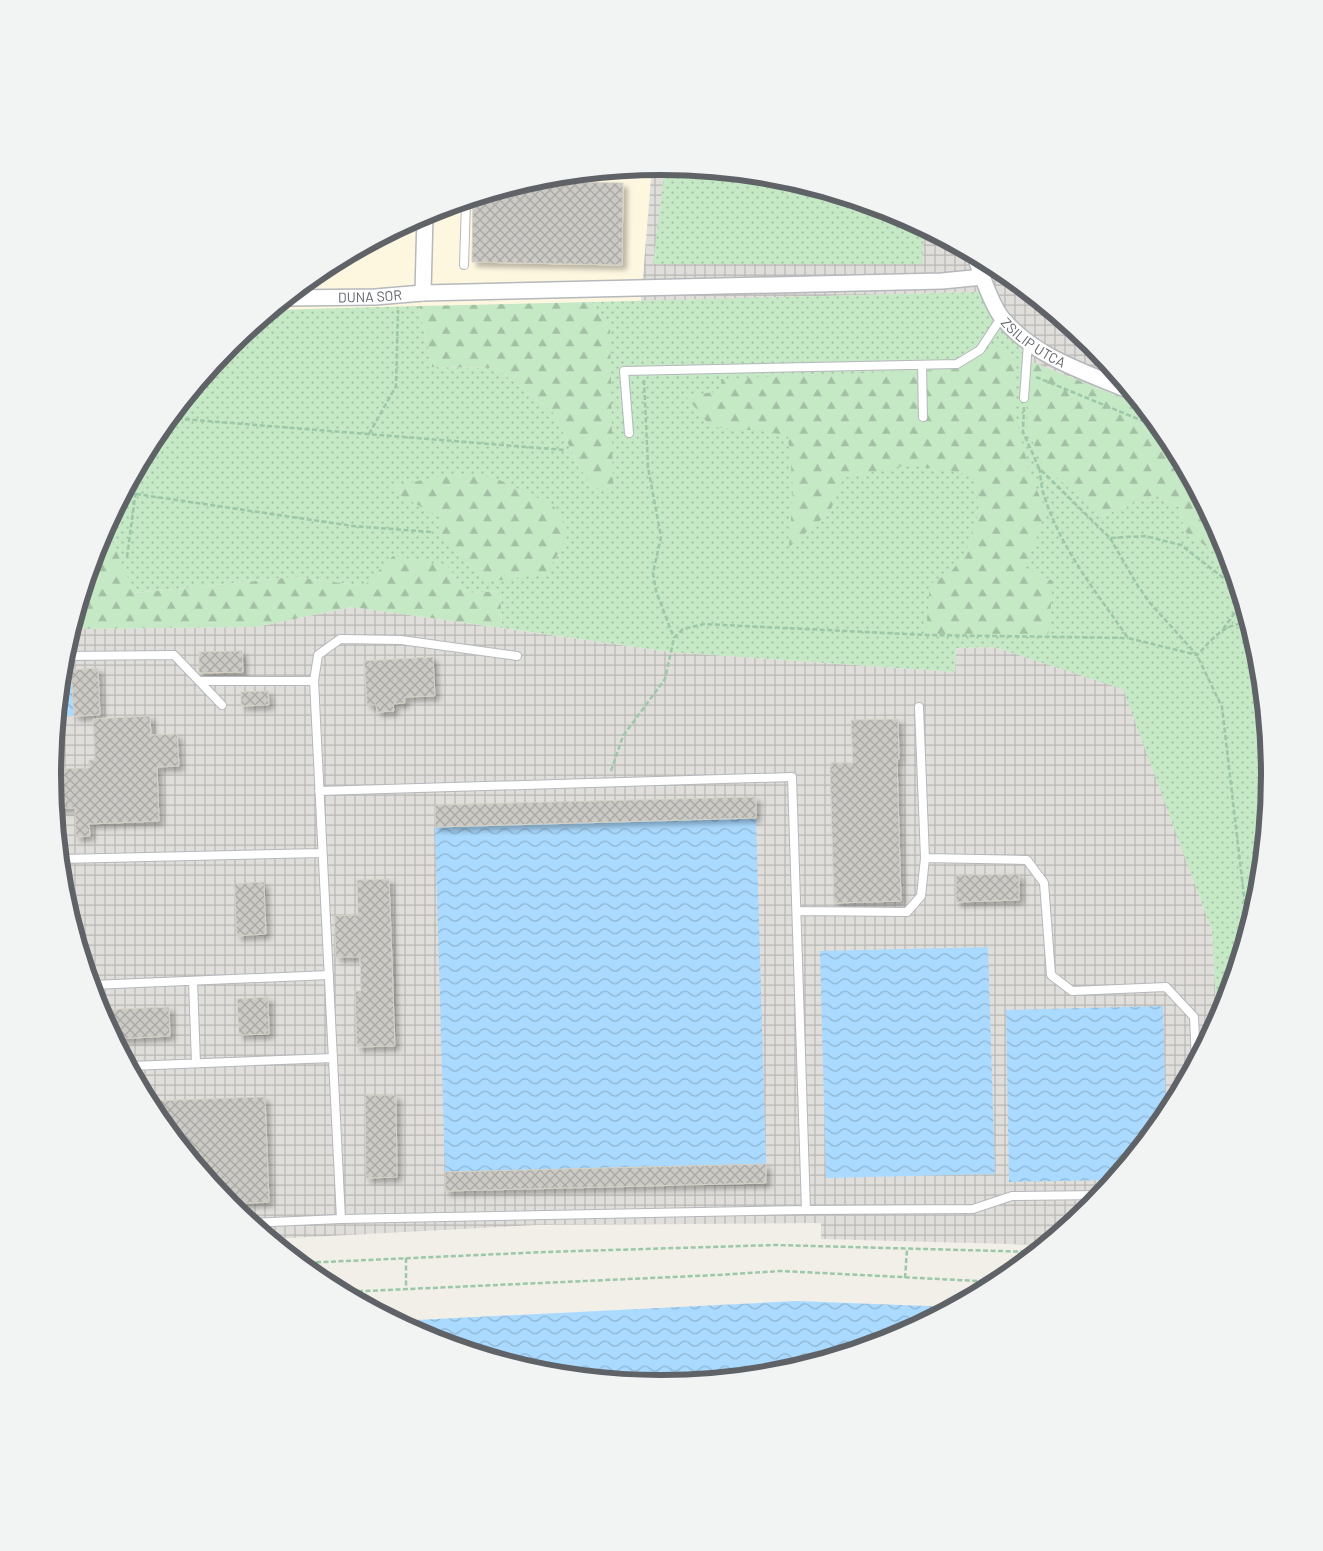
<svg xmlns="http://www.w3.org/2000/svg" width="1323" height="1551" viewBox="0 0 1323 1551" font-family="Barlow,sans-serif">
<defs>
<pattern id="industrial-grid" width="8" height="8" patternUnits="userSpaceOnUse" patternTransform="scale(1.25)"><rect width="8" height="8" fill="#e0deda"/><path d="M0 4h8M4 0v8" fill="none" stroke="#b9b8b5"/></pattern>
<pattern id="grass-dots" width="8" height="8" patternUnits="userSpaceOnUse" patternTransform="scale(1.25)"><rect width="8" height="8" fill="#c5e8c5"/><path d="M2 2h.1M6 6h.1" fill="none" stroke="#a3c0a4" stroke-width="1.8" stroke-linecap="round"/></pattern>
<pattern id="forest-firs" width="22" height="20" patternUnits="userSpaceOnUse" patternTransform="scale(1.25)"><rect width="22" height="20" fill="#c5e8c5"/><path d="M5 1l3.5 6h-7zM16 11l3.5 6h-7z" fill="#a3c0a4"/></pattern>
<pattern id="water-waves" width="16" height="10" patternUnits="userSpaceOnUse" patternTransform="scale(1.25)"><rect width="16" height="10" fill="#aadaff"/><path d="M0 5q4-4 8 0t8 0" fill="none" stroke="#8eb4d2"/></pattern>
<pattern id="building-cross-hatch" width="8" height="8" patternUnits="userSpaceOnUse" patternTransform="scale(1.25)"><rect width="8" height="8" fill="#cccac5"/><path d="M0 0l8 8M0 8l8-8" fill="none" stroke="#a9a8a4"/></pattern>
<filter id="shadow"><feDropShadow dx="4.5" dy="4.5" stdDeviation="2.5" flood-color="#0004"/></filter>
</defs>
<rect width="100%" height="100%" fill="#f1efe8"/>
<path fill="#fef7e0" d="M652 167 641 301 273 310 323 269 429 213 543 178Z"/>
<path fill="url(#industrial-grid)" d="M652 167H662L781 178 895 213 1000 269 1092 345 1142 405 1029 361 978 292 641 301Z
M352 607 670 652 955 672 956 648 994 647 1124 689 1212 931 1217 1022 1168 1114 1092 1206 1045 1245 821 1239V1223L537 1225 271 1239 231 1206 155 1114 99 1008 64 894 53 775 64 656 73 629 256 627Z"/>
<path fill="url(#grass-dots)" d="M665 167 781 178 895 213 924 229 922 264H653Z
M978 292 1029 361 1102 516 1155 495 1179 507 1185 532 1213 551 1226 549 1259 657 1270 775 1259 895 1224 1009 1217 1022 1212 931 1123 689 994 647 956 648 955 672 670 652 502 628 500 591 467 593 447 566 364 586 295 577 134 593 110 537 98 546 155 437 231 345 273 310 419 306 432 367 496 368 555 414 579 468 610 329 592 302Z"/>
<path fill="url(#forest-firs)" d="M592 302 610 329 613 489 595 488 579 468 555 414 496 368 432 367 419 306Z
M992 346 1008 349 1016 360 1014 411 1030 474 1046 511 1025 568 1053 581 1048 637 926 635 930 584 951 572 965 554 979 512 974 475 909 465 843 478 830 512 789 547 793 489 788 436 764 431 711 427 686 396 722 391 721 379 961 369Z
M1029 361 1142 405 1168 437 1226 549 1213 551 1185 532 1179 507 1155 495 1102 516 1043 466 1027 429Z
M449 474 493 477 553 505 569 533 547 574 485 582 440 538 441 518 387 488Z
M110 537 135 593 295 577 364 586 393 556 447 566 467 593 500 591 502 628 352 607 256 627 73 629 98 546Z"/>
<path fill="url(#water-waves)" d="M63 670H71L74 716 58 717Z
M756 818 766 1164 445 1172 435 827Z
M988 947 995 1174 826 1178 820 951Z
M1163 1006 1166 1116 1114 1180 1009 1182 1006 1010Z
M797 1301 953 1307 894 1338 780 1373 661 1384 542 1373 428 1338 397 1321Z"/>
<path fill="url(#building-cross-hatch)" stroke="#d6d1c6" filter="url(#shadow)" d="M531 182 623 183 622 265 472 262 473 199Z
M242 651 243 672 199 673V652Z
M433 657 435 696 405 697V703L393 704 394 711 377 712 376 705H367L364 661Z
M98 668 100 715 74 716 71 670Z
M268 691 269 705 241 706V692Z
M150 716 151 735 177 734 179 766 157 767 159 821 89 824 90 836 76 837 75 808H56L53 769 89 768V760H95L93 719Z
M898 719 899 759 897 760 901 901 834 903 830 763H853L851 720Z
M756 797V818L435 827V805Z
M1019 874V900L956 902V875Z
M389 879 395 1046 357 1047 355 991H361L360 957H336L334 916 358 915 357 880Z
M264 882 266 934 237 936 234 884Z
M268 997 269 1034 239 1035 237 999Z
M169 1007 170 1036 115 1039 100 1010Z
M365 1095H396L397 1177 366 1178Z
M265 1097 269 1202 229 1204 155 1114 148 1101Z
M766 1164V1183L445 1191V1172Z"/>
<g fill="none" stroke-linecap="round" stroke-linejoin="round">
<defs>
<path id="lane" d="M464 265 466 202
M922 365 923 417
M1024 398 1028 343
M629 433 624 371 957 364 980 350 1001 318
M64 656 174 655 222 705
M200 681H314
M319 791 792 777 806 1210
M925 858 1027 860 1044 883 1051 975 1072 991 1166 987 1194 1017 1196 1062
M61 859 322 853
M797 911 907 912 921 896 925 858 919 707
M193 981 196 1063
M92 985 329 975
M130 1066 333 1058
M341 1219 314 681 318 655 340 639 401 640 517 656
M251 1223 341 1219 806 1210 973 1209 1012 1196 1102 1195"/>
<g id="street">
<path id="s1" d="M975 256C980 271 993 308 1003 319 1035 357 1085 372 1130 391"/>
<path d="M423 293 425 215"/>
<path id="s2" d="M288 298 375 297 423 293 942 281 983 277"/>
</g>
</defs>
<use href="#lane" stroke="#b5b8bc" stroke-width="10"/>
<use href="#street" stroke="#b5b8bc" stroke-width="18"/>
<path stroke="#9cc7a9" stroke-width="2.5" stroke-dasharray="5 2.5" stroke-linecap="butt" d="M1036 377 1160 428
M644 380 648 467 661 537 653 573 656 591 674 638
M1024 407 1023 432 1039 468 1110 538 1145 536 1181 545 1239 590
M170 418 564 450
M369 434 396 386 398 310
M1039 468C1041 477 1041 487 1044 495 1060 548 1097 593 1128 638L1197 655C1213 639 1223 623 1249 623
M136 494 353 526 431 532
M1110 538 1136 583 1150 603 1197 655 1222 707 1248 931
M127 557 139 467
M1223 629 1242 603
M611 771 623 736 665 679 674 638 683 629 704 624 926 635 1128 638
M406 1258V1289
M301 1263 545 1252 776 1245 1036 1252
M905 1278 907 1249
M343 1292 717 1275 781 1271 999 1282"/>
<use href="#lane" stroke="#fff" stroke-width="8"/>
<use href="#street" stroke="#fff" stroke-width="15"/>
</g>
<g text-anchor="middle" stroke-width="5" stroke-linejoin="round" paint-order="stroke">
<g font-size="14" fill="#5f6368" stroke="#fff">
<text dy="5" stroke="none"><textPath href="#s2" startOffset="82">DUNA SOR</textPath></text>
<text dy="5" stroke="none"><textPath href="#s1" startOffset="108">ZSILIP UTCA</textPath></text>
</g>
</g>
<path d="M0 0H1323V1551H0ZM61 775a600 600 0 1 1 1200 0a600 600 0 1 1-1200 0Z" fill="#f2f3f3" fill-rule="evenodd"/>
<path fill="none" stroke="#5f6368" stroke-width="6" d="M61 775a600 600 0 1 1 1200 0a600 600 0 1 1-1200 0Z"/>
</svg>
